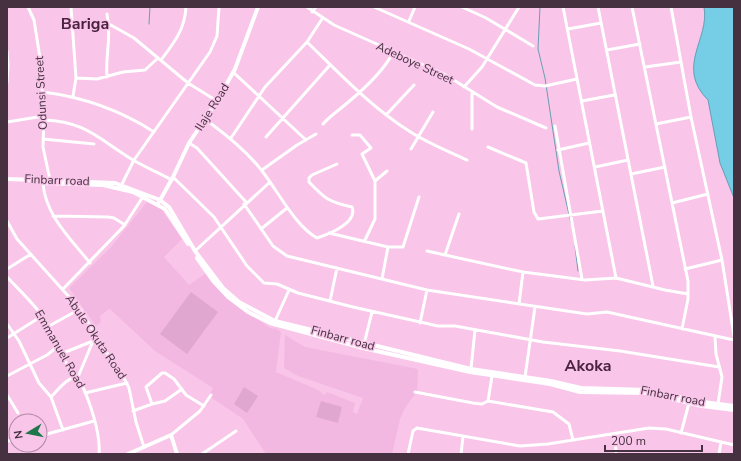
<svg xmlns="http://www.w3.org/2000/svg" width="741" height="461" viewBox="0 0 741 461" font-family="'Nunito Sans',sans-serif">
<rect width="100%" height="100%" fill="#f9c5e9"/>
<path fill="#f3b8e2" d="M147 202 159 206 182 239 164 257 189 285 206 273 216 286 236 305 272 329 275 328 281 332 276 372 316 389 325 395 327 392 355 403 353 412 357 414 363 398 298 376 284 368 285 335 305 347 418 369 417 391 405 408 400 419 392 454H266L243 419 209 396 213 388 155 351 111 310 109 309 100 316 101 322 96 326 69 288 111 247Z"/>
<path fill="#e0a7d0" d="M191 292 218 312 187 354 160 334Z
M244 387 258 396 247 413 234 404Z
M321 401 342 407 338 423 316 417Z"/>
<path fill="#75cee6" stroke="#679fb4" d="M704 7H734V198L720 163 708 100C675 67 710 39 704 7Z"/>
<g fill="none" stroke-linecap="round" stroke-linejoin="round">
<path stroke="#679fb4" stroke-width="1" d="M540 7 538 49 545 78 559 171 571 223
M149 24 150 7
M575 246 578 271"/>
<path stroke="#fff" stroke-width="3" d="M28 7 34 20 40 58 44 116 43 147 50 180
M71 7 76 78 73 96
M307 7 334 25 444 74 497 107 546 128
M374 7 469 49 535 85 545 86 577 79
M462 7 486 18 533 46
M563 7 616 278
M598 7 653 286
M632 7 688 281V299L682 329
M671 7 691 117 722 260 734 336
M312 12 316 7
M409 21 415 7
M109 24 134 38 188 83 217 101
M568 29 601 23
M307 42C339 73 371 107 409 131 427 143 448 151 467 160
M607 50 640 44
M7 51 8 64 7 83
M161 60C174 43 185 29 186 7
M645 67 681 62
M233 72 306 140
M107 77C105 54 112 38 107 14
M76 78 97 79 123 72 145 70 158 58
M464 87 482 67 519 7
M43 92C83 97 120 110 154 132
M582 101 614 95
M386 115 414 85
M205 119C226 135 246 150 262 171 278 191 295 226 317 238 329 234 358 223 352 207 329 202 325 199 309 182V178L312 175 337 164
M44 120C85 121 100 140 133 160 145 167 159 173 172 180
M7 122 44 116
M323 124C330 116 338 111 346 104 363 90 384 71 394 51
M656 124 691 117
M555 126 582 279
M472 129V93
M352 135H360L371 148 362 154 375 181V219L365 240
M266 137 330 65
M231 138 265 87 307 42 322 19
M43 139 94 144
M189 143 197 148 246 202
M488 147 526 163 534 212 538 219 603 211
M411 149 433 112
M558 150 589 143
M595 167 628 160
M262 170 297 145 316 134
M631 174 665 167
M173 177 214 217 247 266 264 283 277 284 298 293 353 307 438 326H455L543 342 620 351 719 367
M375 181 387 171
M43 183C45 215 71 239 90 263
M122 184 134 160 210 52 217 36 219 7
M672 203 708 194
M244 204 273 246 287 256 427 290 587 314 607 312 734 340
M459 214 445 255 523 272 585 280 616 278 665 290 688 294
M53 216 108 217 114 218 125 225
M7 221 17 239 80 309 107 353 121 372 129 388 136 422 144 447
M261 229 287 208
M329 233 388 247H403L419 197
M195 251 270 182
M427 251 445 255
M7 269 31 254
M685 269 722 260
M7 277C24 295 42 311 53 334 58 343 61 352 65 361 69 369 76 374 80 381 89 399 101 433 99 454
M382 279 388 247
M63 289 124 226 144 195
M330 301 337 268
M519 304 523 272
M275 321 289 290
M420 323 427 290
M7 324 19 341 39 383 51 397 63 430
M49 326 80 309
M715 337 716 354 722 377 718 404
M7 338 42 316
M364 344 372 312
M63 353 93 341
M471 369 475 330
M7 376 47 355 58 346
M525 377 535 307
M415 392 473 403 482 404 488 401 553 412 569 424 573 440
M85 393 127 383
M7 395 18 413
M51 397C58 390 67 377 78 377L93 341
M488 401 492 376
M152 404 165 401 182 389
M133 411 152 404 146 387 162 373H165L174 379 186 395 204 406
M681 433 689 403
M615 434 616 454
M171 435 200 411 211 395
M40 436 94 421
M7 441 16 440
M202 454 236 431
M408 454 413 431 417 428 520 446 548 444 649 428 666 429 734 445
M461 454 463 437
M719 454 721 442"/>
<path stroke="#fff" stroke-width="4" d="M7 179 115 183 160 200 169 207 195 251 223 288 239 302 275 321 471 369 551 381 581 388 647 390 703 402 734 406
M39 183 103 185 133 192 165 209 188 244
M159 202 173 177 189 143 217 101 235 69 258 7
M197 258 214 282 228 297 248 312 270 323 363 348 470 372 550 384 580 392 646 393 702 406 734 410
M128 454 171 435 177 454"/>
</g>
<g text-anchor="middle" stroke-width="3" stroke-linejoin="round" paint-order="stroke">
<g font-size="12" fill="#453140" stroke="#f9c5e9">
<text transform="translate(415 63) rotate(25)" y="4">Adeboye Street</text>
<text transform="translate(41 93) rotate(-93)" y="4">Odunsi Street</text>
<text transform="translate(212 107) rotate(-58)" y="4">Ilaje Road</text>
<text transform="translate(57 180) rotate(2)" y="4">Finbarr road</text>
<text transform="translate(96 337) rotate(56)" y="4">Abule Okuta Road</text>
<text transform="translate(343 338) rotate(15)" y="4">Finbarr road</text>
<text transform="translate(60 349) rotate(60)" y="4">Emmanuel Road</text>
<text transform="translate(673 396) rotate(11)" y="4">Finbarr road</text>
</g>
<g font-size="16" font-weight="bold" fill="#4a2140" stroke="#f9c5e9">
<text x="85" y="29">Bariga</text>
<text x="588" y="371">Akoka</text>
</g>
</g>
<rect width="741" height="461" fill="none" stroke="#453140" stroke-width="16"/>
<g transform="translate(28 433) rotate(260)"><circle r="19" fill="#f9c5e9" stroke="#b18aa5"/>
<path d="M0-3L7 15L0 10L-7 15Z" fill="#1d774b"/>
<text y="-6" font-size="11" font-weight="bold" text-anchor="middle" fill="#453140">N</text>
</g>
<path d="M605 445v6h97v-6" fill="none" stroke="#453140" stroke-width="2"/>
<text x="611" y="445" font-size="12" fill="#453140" stroke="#f9c5e9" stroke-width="3" paint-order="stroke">200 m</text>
</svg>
